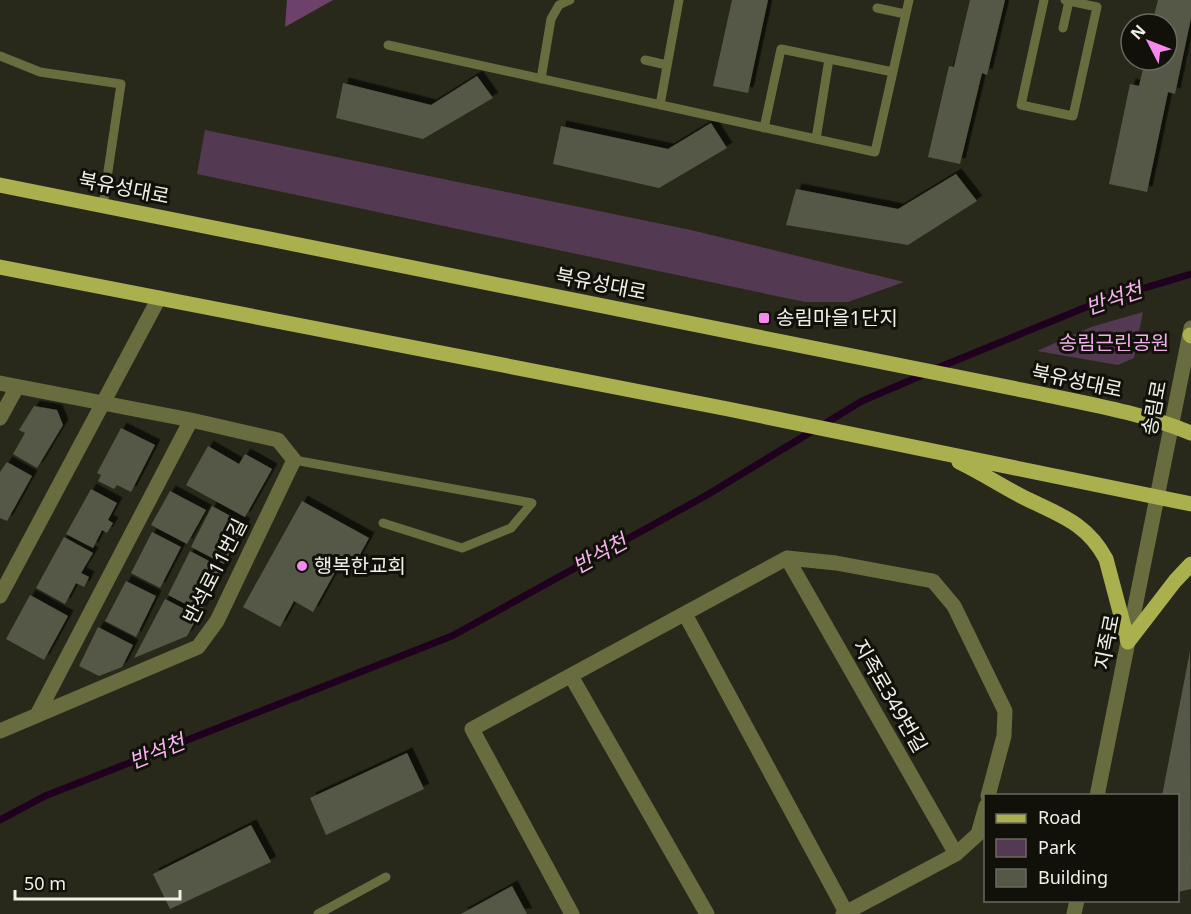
<svg xmlns="http://www.w3.org/2000/svg" width="1191" height="914" viewBox="0 0 1191 914" font-family="'Noto Sans','Noto Sans KR',sans-serif">
<defs>
<filter id="shadow"><feDropShadow dx="5.5" dy="-5.5" stdDeviation="0" flood-color="#0009"/></filter>
</defs>
<rect width="100%" height="100%" fill="#28291a"/>
<path fill="#543952" d="M205 130 691 230 904 282 848 302H805L197 174Z
M1143 312 1134 358 1118 365 1037 351 1091 327Z"/>
<path fill="#6d4169" d="M287 0H333L285 27Z"/>
<g fill="none" stroke-linecap="round" stroke-linejoin="round">
<path stroke="#20001f" stroke-width="7" d="M935 369 1101 301 1191 274
M0 820 45 796 452 636 707 495 862 401 925 374"/>
</g>
<path fill="#565846" filter="url(#shadow)" d="M732 0H768L748 93 713 86Z
M970 0H1005L987 75 982 73 960 164 928 157 949 66 954 67Z
M1158 0H1191V18L1175 94 1168 92 1147 192 1109 184 1130 84 1139 86 1145 60H1167V24H1152Z
M477 76 493 98 423 139 336 118 343 83 431 105Z
M711 123 727 148 659 188 553 164 561 126 668 149Z
M956 174 977 201 908 245 786 225 796 189 898 209Z
M34 406 57 410 63 425 37 468 13 454 25 433 19 430Z
M121 428 155 445 131 492 117 485 114 489 98 481 101 475 97 473Z
M208 446 239 464 245 454 272 469 245 517 186 485Z
M7 462 32 476 7 521 0 518V472Z
M91 489 117 503 108 520 113 523 107 533 102 530 93 548 66 534Z
M170 491 206 510 187 544 151 525Z
M302 501 369 538 352 569 340 563 313 612 294 601 280 627 243 607Z
M212 506 245 524 224 564 191 547Z
M152 532 181 547 160 588 131 573Z
M64 537 93 553 81 573 89 577 84 587 76 583 65 604 36 588Z
M190 551 224 569 201 612 168 595Z
M126 581 156 596 136 637 105 621Z
M30 595 68 616 44 660 6 639Z
M165 599 198 616 187 636 134 658Z
M98 627 133 645 122 667 99 676 79 666Z
M1190 651 1191 889 1178 892V796H1162Z
M407 753 424 789 326 835 310 798Z
M251 825 271 862 170 909 153 874Z
M512 886 527 914H461Z"/>
<g fill="none" stroke-linecap="round" stroke-linejoin="round">
<path stroke="#686c3f" stroke-width="9" d="M1044 0 1021 105 1073 116 1097 7 1065 0
M877 8 905 14
M1063 28 1069 1
M388 45 875 152 909 0
M0 56 40 72 121 84 103 205
M645 60 667 65
M541 79 551 19 559 5 570 0
M660 105 679 0
M764 128 781 49 893 72
M816 139 829 59
M294 460 532 503 511 528 462 548 383 523
M318 914 386 877"/>
<path stroke="#686c3f" stroke-width="15" d="M0 383 191 420 278 440 294 460 217 621 198 647 0 731
M0 418 17 387
M787 558 956 854
M0 596 159 298
M685 614 847 914
M571 676 707 914
M37 715 191 420
M1097 796 1191 328
M572 914 472 729 787 558 836 563 933 581 954 606 1005 711 1004 736 988 796
M843 914 956 854 978 834 986 806
M1074 914 1077 900"/>
<path stroke="#a9b04d" stroke-width="15" d="M0 185 1037 393C1089 404 1142 413 1191 433
M0 267 728 409 1191 504
M1190 335 1191 336
M959 462C980 472 1000 485 1021 496 1056 514 1086 521 1106 559L1128 642
M1128 642 1175 581 1191 564"/>
</g>
<g fill="#f689ee" stroke="#11110a" stroke-width="2">
<rect x="758" y="312" width="12" height="12" rx="3"/>
<circle cx="302" cy="566" r="6"/>
</g>
<g text-anchor="middle" stroke-width="6" stroke-linejoin="round" paint-order="stroke">
<g font-size="20" fill="#eff0e6" stroke="#11110a">
<text transform="translate(124 188) rotate(11)" y="7">북유성대로</text>
<text transform="translate(601 284) rotate(11)" y="7">북유성대로</text>
<text transform="translate(1077 381) rotate(12)" y="7">북유성대로</text>
<text transform="translate(1154 408) rotate(-79)" y="7">송림로</text>
<text transform="translate(215 571) rotate(-63)" y="7">반석로11번길</text>
<text transform="translate(1107 642) rotate(-79)" y="7">지족로</text>
<text transform="translate(890 696) rotate(60)" y="7">지족로349번길</text>
</g>
<g font-size="20" fill="#eff0e6" stroke="#11110a" text-anchor="start">
<text x="776" y="325">송림마을1단지</text>
<text x="314" y="573">행복한교회</text>
</g>
<g font-size="20" fill="#f4aeed" stroke="#11110a">
<text x="1114" y="350">송림근린공원</text>
</g>
<g font-size="21" font-style="italic" fill="#f9b3f2" stroke="#11110a">
<text transform="translate(1114 299) rotate(-19)" y="7">반석천</text>
<text transform="translate(600 554) rotate(-29)" y="7">반석천</text>
<text transform="translate(157 752) rotate(-22)" y="7">반석천</text>
</g>
</g>
<rect x="984" y="794" width="195" height="108" fill="#11110a" stroke="#6a6a62" stroke-width="1.5"/>
<rect x="996" y="814" width="30" height="9" fill="#a9b04d" stroke="#6a6a62" stroke-width="1.5"/>
<text x="1038" y="824" font-size="18" fill="#eff0e6">Road</text>
<rect x="996" y="839" width="30" height="18" fill="#543952" stroke="#6a6a62" stroke-width="1.5"/>
<text x="1038" y="854" font-size="18" fill="#eff0e6">Park</text>
<rect x="996" y="869" width="30" height="18" fill="#565846" stroke="#6a6a62" stroke-width="1.5"/>
<text x="1038" y="884" font-size="18" fill="#eff0e6">Building</text>
<g transform="translate(1149 42) rotate(312)"><circle r="28" fill="#11110a" stroke="#6a6a62" stroke-width="1.5"/>
<path d="M0-4.5L10 22L0 15L-10 22Z" fill="#f689ee"/>
<text y="-9" font-size="16" font-weight="bold" text-anchor="middle" fill="#eff0e6">N</text>
</g>
<path d="M15 890v9h165v-9" fill="none" stroke="#eff0e6" stroke-width="3"/>
<text x="24" y="890" font-size="18" fill="#eff0e6" stroke="#11110a" stroke-width="4.5" paint-order="stroke">50 m</text>
</svg>
